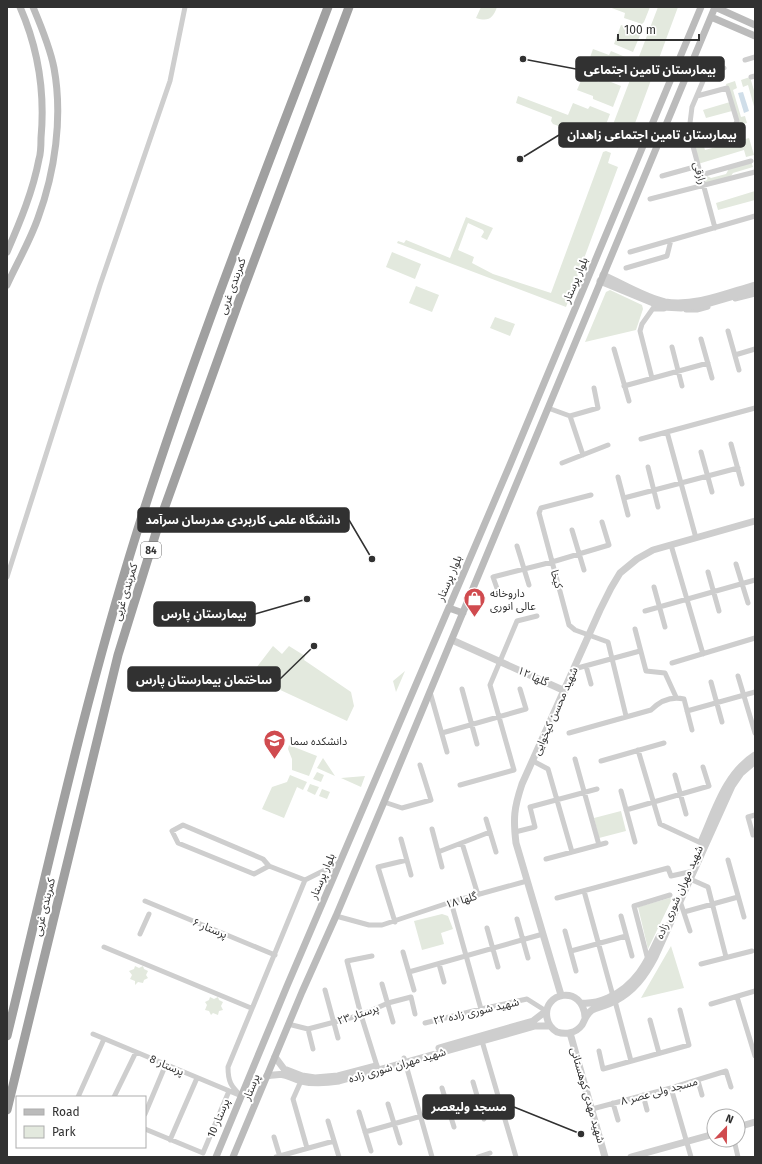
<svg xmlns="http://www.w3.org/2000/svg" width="762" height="1164" viewBox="0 0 762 1164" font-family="'Fira Sans','Noto Sans Arabic',sans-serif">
<rect width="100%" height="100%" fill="#fff"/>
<path fill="#e3e9de" d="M481 7H497C493 18 489 22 476 18Z
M609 7H650L644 22 642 24 624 18 625 13Z
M658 7H678L627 145 620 143 618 148 607 143V140Z
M621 25 641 33 633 52 614 44Z
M593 49 609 55 611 51 630 59 623 79 603 72 604 69 588 63Z
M583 76 599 82 601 78 621 86 613 107 593 99V96L577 90Z
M750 77 755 94V110L748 85 743 87 741 80Z
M735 81 737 88 733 90 741 117 745 116 747 123 738 125 726 84Z
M518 96 568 115 573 103 588 109 590 106 610 114 600 140H598L553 124 551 121 552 117 516 103Z
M730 102 732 111 706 118 703 110Z
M701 136 705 150 749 138 754 155 746 157 744 150 698 164 691 139Z
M606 151 611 153 608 163 618 167 566 307 397 243 398 241 404 243 406 240 450 258 466 217 493 228 487 240 481 237 484 232 483 230 468 223 458 250 474 257 472 263 493 274 551 293 602 155 603 152Z
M751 161 753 167 733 173 729 179 704 186 703 174 711 178 726 174 730 167Z
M755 191V200L718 210 716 203Z
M392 252 421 264 415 279 386 267Z
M416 286 439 295 432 312 409 303Z
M610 290 642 305 643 309 636 330 585 342 606 292Z
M495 317 515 324 510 336 490 328Z
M273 646 282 654 289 646 305 656 304 660 351 692 354 706 347 721 250 676Z
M405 671 396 692 393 681Z
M289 745 317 756 309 776 292 770V759L288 749Z
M323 758 335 776 317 768Z
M317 772 324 775 321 782 313 779Z
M290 775 307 782 303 790 297 787 284 818 262 809 272 787 287 782Z
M365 776 361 787 341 778Z
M310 784 319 787 315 795 307 791Z
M322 789 330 792 327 799 319 796Z
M621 811 626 831 599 838 594 818Z
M673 897 648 949 638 907Z
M442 914 448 916 453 929 441 933 444 944 422 950 414 921Z
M671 946 684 988 641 998Z
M135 966 139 968 143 966 144 969 148 971 146 975 148 978 144 980 143 983 138 982 135 985V981L130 979 132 975 129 971 134 969Z
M210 997 214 999 218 997 219 1000 223 1002 221 1006 223 1010 219 1011 218 1015 213 1013 211 1015 209 1011 205 1010 207 1005 205 1002 209 1000Z"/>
<path fill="#d0dee9" d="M743 92 749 111 744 113 738 93Z"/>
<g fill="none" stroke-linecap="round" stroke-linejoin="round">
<path stroke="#cecece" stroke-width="5" d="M745 60 755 57
M751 77 755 76
M691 139 735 125 737 121 727 88 697 96
M701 175 751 161
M662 176 698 166
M650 199 755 172
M715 228 691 139 690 123 692 107 706 74 724 68
M630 252 755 216
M626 268 667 256 671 240
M735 299 755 294
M653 309H664
M686 310H697L708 307
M728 331 739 370
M701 339 712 378
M672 347 682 386
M614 349 629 401
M735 355 755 349
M652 378 640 331 642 324 654 307
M624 386 708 363
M548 408 570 416
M667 432 696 538
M641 439 755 408
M731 444 742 484
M701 452 712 492
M583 455 570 416 598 408 594 388
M562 463 608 445
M648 467 658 507
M618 477 628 515
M591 495 541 508 539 513 569 625 575 630 608 642 626 716
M624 498 738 468
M572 530 584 570
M671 545 703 654
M517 546 529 585
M736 564 748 603
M708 572 719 611
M7 577 100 285 170 81 185 7
M654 587 665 627
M499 594 493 577 552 562 609 545 602 522
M645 611 755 580
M635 629 646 671 665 673 676 697
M672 663 755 638
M586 666 591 684
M574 669 640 651
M738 676 755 733
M711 682 722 722
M462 689 477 744
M430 692 447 752
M687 711 755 692
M442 733 526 709 520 689
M569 733 651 710C660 701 671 696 684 699L692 730
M638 750 660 824 701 843
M575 759 599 845
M533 761 548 769 572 852
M601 761 664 743
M675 775 686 814
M460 785 514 770 490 685 517 621 537 616
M621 791 635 842
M384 802 402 808 431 800 420 765
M626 810 709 786 703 767
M486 819 496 852
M183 825 263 859 269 866 254 874 178 843 172 831Z
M432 829 442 867
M515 832 535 827 530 807 597 789
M753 835 748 817 755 815
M401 839 411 875
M462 843 478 895
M438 852 490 832
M546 859 606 843
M728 860 744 917
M269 866 305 880 339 863
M690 879 708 887 726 957
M584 891 613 996
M557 898 668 868 671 876 689 872
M145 901 275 955
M680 901 690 931
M451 902 481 1009
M684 912 738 897
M336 916 369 925H382L451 902 527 881
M621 916 632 956
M517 919 528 958
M395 922 378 867 407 860
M487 928 498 967
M565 931 576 971
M140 934 149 914
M104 947 251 1008
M571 951 626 936
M403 952 414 990
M372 956 347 961 361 1015 377 1066
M648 960 634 906 670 895
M439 964 444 982
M701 964 752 951
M409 972 543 934
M382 984 393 1022
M325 990 338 1038
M737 997 755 1056
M615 1001 631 1061
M711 1004 755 991
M650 1020 659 1053
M425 1023 481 1009 527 999 546 1011
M288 1024 308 1029 361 1015 388 1003 411 997 415 1014
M308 1029 313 1049
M93 1034 239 1095
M482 1041 516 1157
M599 1051 603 1069 689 1045 680 1010
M404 1058 432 1157
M301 1081 293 1099 307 1148
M698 1081 702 1095
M473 1082 484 1119
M442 1088 454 1127
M671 1088 691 1157
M643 1095 647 1110
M241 1096C231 1086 228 1082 228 1067L305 880
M78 1097 104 1039
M114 1097 136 1052
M613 1103 618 1120
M388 1104 400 1143
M592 1109 671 1088 726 1071 731 1087
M359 1112 371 1151
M145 1114 166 1064
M328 1121 339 1157
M145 1129 203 1153 229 1091
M365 1132 478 1100
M274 1137 280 1157
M170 1140 197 1078
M734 1140 738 1157
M276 1157 334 1141
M478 1157 490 1153"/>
<path stroke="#cecece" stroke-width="7" d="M603 275C621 283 646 298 665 302 695 307 727 293 755 285
M600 281 663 307 681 308 707 304 755 290
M452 640 565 691
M701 842C715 811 725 774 755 755
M561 995 516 843C513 818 514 808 522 784L600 610 611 588 620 573 637 559 653 550 755 521
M581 1003C592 1004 599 1002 608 998 635 986 647 963 659 937
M585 1017C583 984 542 992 547 1018 548 1024 552 1029 557 1032 566 1035 576 1033 582 1025 585 1020 586 1014 592 1010 599 1007 607 1005 615 1001 634 991 645 976 655 957L732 786 741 773 755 761
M570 1033 605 1157
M439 1048 533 1021 546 1011
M275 1057 284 1069 302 1076 315 1078 338 1076 376 1066
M267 1076C286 1072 285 1076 301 1081 314 1084 326 1083 339 1081L535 1026H550
M738 1127 755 1122
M631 1157 714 1134"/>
<path stroke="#bbb" stroke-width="7" d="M715 7 755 25
M711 17 755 36
M7 252C20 222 33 191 39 159 41 153 41 145 41 138 45 94 38 48 20 7
M7 285C17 263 30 241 38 218 55 172 63 117 54 68 50 47 41 26 33 7
M449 608 463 613
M216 1157 287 986 509 467 701 7
M233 1157 302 992 336 916 384 802 715 7"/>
<path stroke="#a0a0a0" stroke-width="9" d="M7 1036C48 867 85 698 137 532 193 354 262 181 328 7
M7 1110 118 655 159 523 239 301 349 7"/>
</g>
<defs>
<symbol id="shop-pin" viewBox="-11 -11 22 30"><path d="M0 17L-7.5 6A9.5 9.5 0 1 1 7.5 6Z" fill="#d04b4f" stroke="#fff"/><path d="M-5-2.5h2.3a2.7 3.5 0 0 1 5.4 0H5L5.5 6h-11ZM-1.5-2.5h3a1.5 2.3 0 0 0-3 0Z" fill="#fff"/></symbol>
<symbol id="university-pin" viewBox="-11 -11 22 30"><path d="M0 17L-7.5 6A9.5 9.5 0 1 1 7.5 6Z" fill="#d04b4f" stroke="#fff"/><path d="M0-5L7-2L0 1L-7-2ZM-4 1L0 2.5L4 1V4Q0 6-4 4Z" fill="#fff"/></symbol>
</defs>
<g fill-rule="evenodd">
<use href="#shop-pin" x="462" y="586" width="25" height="34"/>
<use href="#university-pin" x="262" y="728" width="25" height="34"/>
</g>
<g text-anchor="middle" stroke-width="4" stroke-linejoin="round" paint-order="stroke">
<rect fill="#fff" stroke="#6f6f6f" stroke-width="1" x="141" y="542" width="20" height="16" rx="3"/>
<g font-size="10" font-weight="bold" fill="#313131">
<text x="151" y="554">84</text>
</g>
<g font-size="11" fill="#313131" stroke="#fff">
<text transform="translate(700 173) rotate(75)" y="4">رازقی</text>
<text transform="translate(575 280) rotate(-67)" y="4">بلوار پرستار</text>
<text transform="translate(232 286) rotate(-70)" y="4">کمربندی غربی</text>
<text transform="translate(449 578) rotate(-67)" y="4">بلوار پرستار</text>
<text transform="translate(557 579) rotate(75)" y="4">کیخا</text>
<text transform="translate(125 592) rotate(-73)" y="4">کمربندی غربی</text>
<text transform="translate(533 676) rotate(24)" y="4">گلها ۱۲</text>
<text transform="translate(555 711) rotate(-66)" y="4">شهید محسن کیخوایی</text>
<text transform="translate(322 876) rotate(-67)" y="4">بلوار پرستار</text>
<text transform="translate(679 892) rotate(-66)" y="4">شهید مهران شوری زاده</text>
<text transform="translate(461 900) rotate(-17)" y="4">گلها ۱۸</text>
<text transform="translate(44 907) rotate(-76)" y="4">کمربندی غربی</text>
<text transform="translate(210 928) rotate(22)" y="4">پرستار ۶</text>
<text transform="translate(476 1011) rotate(-13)" y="4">شهید شوری زاده ۲۲</text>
<text transform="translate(358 1014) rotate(-19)" y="4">پرستار ۲۳</text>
<text transform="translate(167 1065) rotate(23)" y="4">پرستار 8</text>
<text transform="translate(397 1065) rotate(-16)" y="4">شهید مهران شوری زاده</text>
<text transform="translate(251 1087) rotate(-67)" y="4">پرستار</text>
<text transform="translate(659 1091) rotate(-15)" y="4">مسجد ولی عصر ۸</text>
<text transform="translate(588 1095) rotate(74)" y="4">شهید مهدی کوهستانی</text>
<text transform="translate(218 1118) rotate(-67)" y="4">پرستار 10</text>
</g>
<g font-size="11" fill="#313131" stroke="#fff" text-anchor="start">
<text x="490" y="597">داروخانه<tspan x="490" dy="13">عالی انوری</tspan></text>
<text x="290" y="745">دانشکده سما</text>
</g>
</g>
<path fill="none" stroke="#313131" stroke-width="1.5" d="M523 59L576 69M520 159L559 135M372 559L349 520M307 599L255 614M314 646L280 679M581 1134L514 1107"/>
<g fill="#313131" stroke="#fff" stroke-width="1.5">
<circle cx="523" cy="59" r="4"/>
<circle cx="520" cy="159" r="4"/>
<circle cx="372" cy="559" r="4"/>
<circle cx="307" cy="599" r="4"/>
<circle cx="314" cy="646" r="4"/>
<circle cx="581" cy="1134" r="4"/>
</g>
<g fill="#313131" stroke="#313131" stroke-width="1.5">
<rect x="576" y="57" width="148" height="24" rx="4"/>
<rect x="559" y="123" width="186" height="24" rx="4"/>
<rect x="138" y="508" width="211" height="24" rx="4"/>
<rect x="154" y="602" width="101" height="24" rx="4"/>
<rect x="128" y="667" width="152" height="24" rx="4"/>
<rect x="423" y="1095" width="91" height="24" rx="4"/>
</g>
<g font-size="12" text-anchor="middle" font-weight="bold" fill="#fff">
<text x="650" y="74">بیمارستان تامین اجتماعی</text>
<text x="652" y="139">بیمارستان تامین اجتماعی زاهدان</text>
<text x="243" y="524">دانشگاه علمی کاربردی مدرسان سرآمد</text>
<text x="204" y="618">بیمارستان پارس</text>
<text x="204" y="684">ساختمان بیمارستان پارس</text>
<text x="469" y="1111">مسجد ولیعصر</text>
</g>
<rect width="762" height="1164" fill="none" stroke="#313131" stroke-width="16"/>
<rect x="16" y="1096" width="130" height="52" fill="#ffffff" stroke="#adadad"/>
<rect x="24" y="1109" width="20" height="6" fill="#bbbbbb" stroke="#adadad"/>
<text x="52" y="1116" font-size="12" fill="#313131">Road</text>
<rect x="24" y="1126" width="20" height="12" fill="#e3e9de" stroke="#adadad"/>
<text x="52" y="1136" font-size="12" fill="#313131">Park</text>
<g transform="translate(726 1128) rotate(22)"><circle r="19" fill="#ffffff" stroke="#adadad"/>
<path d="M0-3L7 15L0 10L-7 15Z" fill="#d04b4f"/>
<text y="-6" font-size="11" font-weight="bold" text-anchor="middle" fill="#313131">N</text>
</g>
<path d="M618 34v6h81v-6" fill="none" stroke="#313131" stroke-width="2"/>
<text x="624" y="34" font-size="12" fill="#313131" stroke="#ffffff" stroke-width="3" paint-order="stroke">100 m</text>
</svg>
